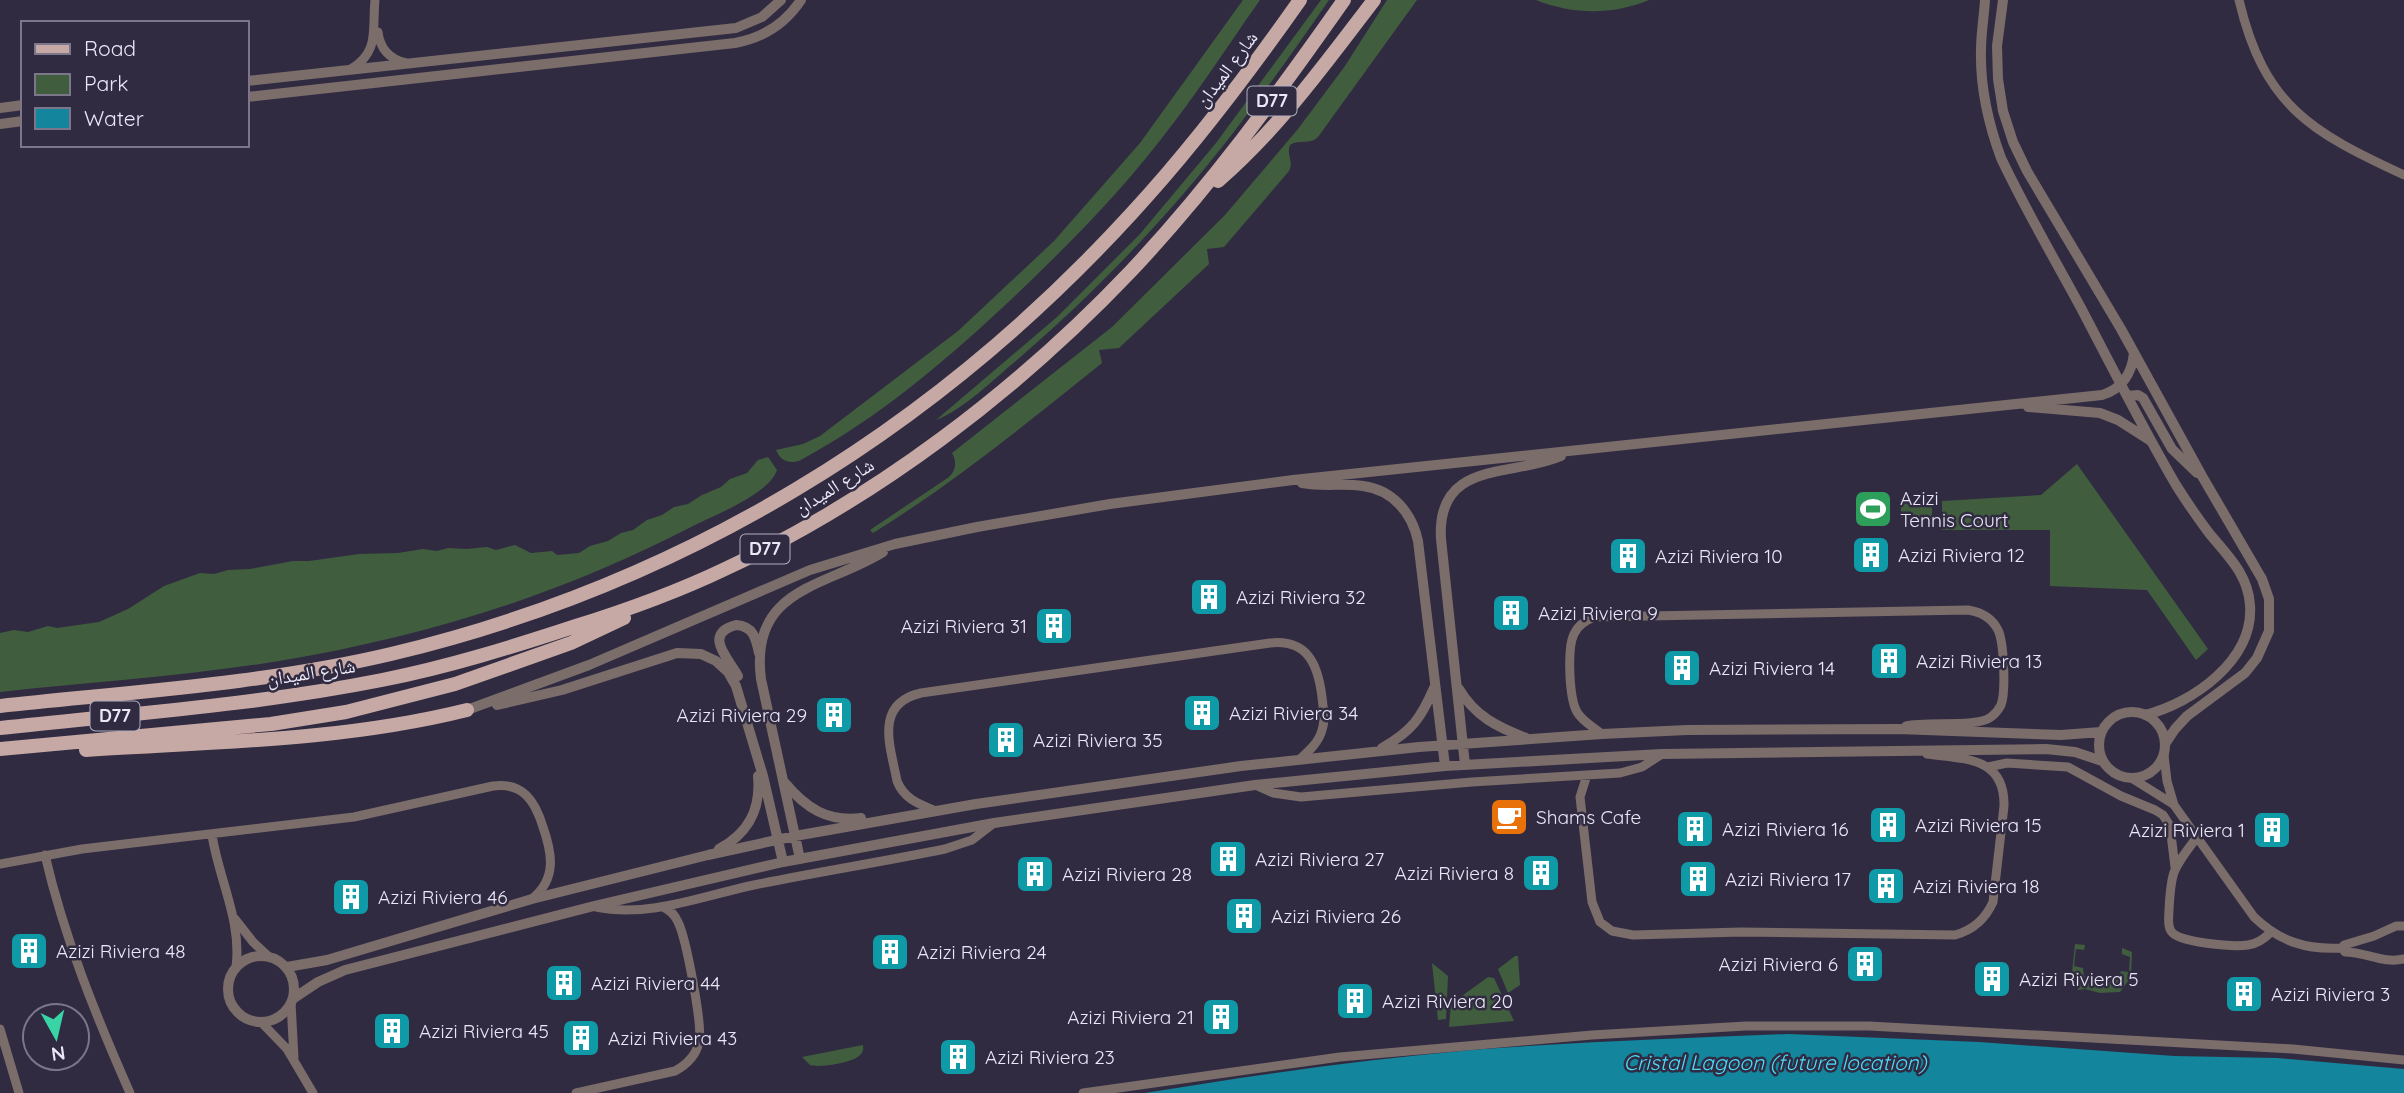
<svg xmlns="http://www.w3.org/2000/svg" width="2404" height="1093" viewBox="0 0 2404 1093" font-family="Quicksand,'Noto Naskh Arabic',sans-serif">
<rect width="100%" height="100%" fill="#312b42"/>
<path fill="#405d3e" d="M1243 0H1260C1226 48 1195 97 1158 143 1115 198 1067 246 1017 294 949 358 881 417 799 461 788 464 780 460 776 450L803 444 820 436 958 331 1054 241 1140 143Z
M1321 0H1329C1298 45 1266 90 1233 133 1169 216 1096 292 1017 360 994 379 963 410 936 420L1057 317 1140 234 1216 143Z
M1387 0H1417L1318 137C1310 145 1299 139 1290 145 1286 154 1294 162 1289 171L1224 247 1207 249 1209 264 1119 348 1099 350 1102 363C1027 423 954 483 873 533L870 530 949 477C956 470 957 462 952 453L1112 327 1225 215 1298 129 1345 66Z
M1536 0H1649C1612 15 1574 15 1536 0Z
M768 457 777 470C769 494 717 514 695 525 560 595 428 636 279 661 188 676 92 682 0 692V633L14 630 28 632 48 626 57 628 99 622 128 609 164 586 200 573 214 574 228 570 250 569 293 561H309L359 554 398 553 423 549 437 551 448 548 467 549 487 547 496 550 515 545 531 553 552 551 557 555 579 553 590 546 608 541 621 533 633 530 647 520 662 515 674 507 688 504 702 495 721 487 730 479 747 473 758 460Z
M2077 464 2208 649 2196 660 2147 590 2050 586V530H1942V501L2041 495Z
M1889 501 1890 517 1856 518V502Z
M1901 502H1932V517L1901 518Z
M2075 944 2085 945 2084 950 2076 949 2074 966 2083 968 2084 976C2092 981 2111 983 2119 977L2121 971 2129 972 2130 957 2122 954V948L2132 952 2131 977 2120 992 2100 993 2085 989 2078 990 2072 973Z
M1515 956H1518L1520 985 1508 993 1498 969Z
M1432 963 1448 976 1446 1019 1438 1020Z
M1488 977 1494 978 1514 1021 1449 1027 1451 1004Z
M863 1045C863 1050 864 1051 860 1055 853 1063 819 1068 810 1065L802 1057Z"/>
<path fill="#13859c" d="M1788 1034 1979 1042 2174 1056 2277 1058 2404 1069V1093H1145C1253 1075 1362 1060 1471 1050 1577 1042 1682 1038 1788 1034Z"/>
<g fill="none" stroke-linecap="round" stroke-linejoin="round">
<path stroke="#7b6d6a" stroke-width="9" d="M2239 0C2264 106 2311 132 2404 175
M378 32C380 49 389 59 406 63
M351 69C380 52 372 29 375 0
M1602 734C1593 727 1582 721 1577 712 1569 698 1567 648 1574 634 1578 625 1586 620 1595 617L1968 610C1981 612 1992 618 1998 630 2004 642 2006 692 2001 705 1999 709 1995 714 1991 717 1977 728 1928 721 1906 726
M2164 755 2167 781 2174 805 2254 917C2280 942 2307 950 2342 948
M1988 767 2007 763 2068 767 2121 796 2155 810 2163 815 2170 826 2175 867
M1587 775 1580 797 1592 902 1600 922 1612 931 1633 935 1741 932 1955 935C1973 930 1985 920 1993 902L2004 806C2005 756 1963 759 1927 754
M2133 779 2173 804
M1255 785 1273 793 1301 797 1472 782 1620 773 1642 767 1662 754
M936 811C919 804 904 799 897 781 891 748 873 704 921 693L1270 643C1308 639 1318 665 1322 697 1323 708 1326 719 1322 730 1319 742 1309 751 1300 759
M212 835C219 880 242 921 236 967
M2197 837C2173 869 2171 870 2169 910 2169 917 2167 925 2171 931 2177 943 2235 947 2248 945 2258 944 2265 938 2271 932
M45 855C64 937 96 1016 130 1093
M0 864 82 849 354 817 493 786C523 782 535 801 543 827 552 853 557 878 533 898
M596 907C649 918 702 896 754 885 818 872 881 862 945 849L972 840 994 823
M235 919 253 942 268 956
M2404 926H2396L2374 936 2344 945 2342 948 2345 952C2366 952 2383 964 2404 959
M291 1003 294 1058
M261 1022 287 1049 313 1093
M0 1029 19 1093
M576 1093 675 1071C686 1065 696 1056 699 1042 703 1026 686 938 678 922 675 915 670 910 663 907
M1083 1093 1340 1057 1592 1035 1746 1026H1869L2293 1049 2404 1060"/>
<path stroke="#7b6d6a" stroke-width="10" d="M1985 0C1984 17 1981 33 1981 50 1980 87 1988 123 2001 158 2025 209 2054 258 2081 308 2112 367 2142 427 2176 485 2186 501 2197 517 2209 533 2227 555 2248 574 2250 605 2254 660 2193 703 2145 715
M2003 0 1997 46 1998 79 2003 111 2013 142 2027 171 2121 329 2202 476 2262 579 2269 599V631L2257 658 2245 673 2187 716 2175 729 2165 744
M247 81 736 28 762 17 781 0
M247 97 735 43C763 38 785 24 801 0
M0 108 23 105
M0 124 23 121
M2128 396 2138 395 2143 398 2172 449 2197 473
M2028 407 2100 413 2118 420 2151 441
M1302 483C1323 487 1343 483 1363 486 1393 490 1412 513 1418 541L1445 766
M738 676C729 659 702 634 736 625 753 626 756 638 759 653
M1459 689C1475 716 1497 727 1526 738
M497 705 562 690 677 653 701 654 716 661 728 672 736 686 763 776 783 862
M467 710 589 665 810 570 895 544 977 527 1110 504 1293 480 2102 395C2122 389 2132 373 2134 353
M2099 745a33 33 0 1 1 66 0a33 33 0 1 1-66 0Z
M1382 748C1412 731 1421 718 1434 688
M1465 765 1441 539C1436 459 1514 477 1561 456
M785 783C806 808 827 822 861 818
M719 849C749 833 761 809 758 776
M800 859 761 679C749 587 827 587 883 552
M228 989a33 33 0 1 1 66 0a33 33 0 1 1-66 0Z
M287 967 327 960 532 899 708 855 795 836 976 804 1241 766 1419 747 1602 734 1687 730 1898 729 2061 735 2101 732
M294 998 318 982 345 970 594 906 783 862 994 823 1255 785 1445 766 1662 754 2046 749 2075 752 2102 761"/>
<path stroke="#c6a9a4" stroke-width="14" d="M1218 181C1279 128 1325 64 1374 0
M0 706C130 692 264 684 391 654 681 585 932 432 1132 213 1194 146 1248 74 1300 0
M0 728C127 714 256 705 382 680 448 667 512 647 576 626 627 610 677 592 725 569 876 498 1016 392 1131 271 1210 187 1278 94 1344 0
M0 749 271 724 346 712 455 684 571 643 624 618
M86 750C212 742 343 741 467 710"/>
</g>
<defs>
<symbol id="stadium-square" viewBox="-11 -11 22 22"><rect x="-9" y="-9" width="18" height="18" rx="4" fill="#2e9e5b" stroke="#312b42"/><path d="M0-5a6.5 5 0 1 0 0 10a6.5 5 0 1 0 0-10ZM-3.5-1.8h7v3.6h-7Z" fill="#fff"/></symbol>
<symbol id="building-square" viewBox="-11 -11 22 22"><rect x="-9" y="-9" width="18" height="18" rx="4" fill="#0f9aa8" stroke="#312b42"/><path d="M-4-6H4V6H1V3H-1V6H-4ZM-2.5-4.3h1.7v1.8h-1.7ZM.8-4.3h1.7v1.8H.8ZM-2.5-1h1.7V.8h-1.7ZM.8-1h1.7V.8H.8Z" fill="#fff"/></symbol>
<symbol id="cafe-square" viewBox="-11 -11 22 22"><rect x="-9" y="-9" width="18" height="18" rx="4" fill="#e8710a" stroke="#312b42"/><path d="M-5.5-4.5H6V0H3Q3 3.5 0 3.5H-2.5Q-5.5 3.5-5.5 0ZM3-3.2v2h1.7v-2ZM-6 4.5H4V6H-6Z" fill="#fff"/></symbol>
</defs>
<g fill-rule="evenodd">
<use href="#stadium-square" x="1851" y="487" width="44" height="44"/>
<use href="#building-square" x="1849" y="533" width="44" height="44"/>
<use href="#building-square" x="1606" y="534" width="44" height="44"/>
<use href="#building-square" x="1187" y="575" width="44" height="44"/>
<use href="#building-square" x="1489" y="591" width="44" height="44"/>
<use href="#building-square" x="1032" y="604" width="44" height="44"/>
<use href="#building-square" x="1867" y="639" width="44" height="44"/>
<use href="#building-square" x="1660" y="646" width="44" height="44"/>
<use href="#building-square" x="1180" y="691" width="44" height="44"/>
<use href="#building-square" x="812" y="693" width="44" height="44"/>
<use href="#building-square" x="984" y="718" width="44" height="44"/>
<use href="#cafe-square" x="1487" y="795" width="44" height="44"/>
<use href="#building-square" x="1866" y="803" width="44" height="44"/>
<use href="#building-square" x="1673" y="807" width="44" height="44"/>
<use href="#building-square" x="2250" y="808" width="44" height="44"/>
<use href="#building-square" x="1206" y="837" width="44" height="44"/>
<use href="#building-square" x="1519" y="851" width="44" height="44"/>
<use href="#building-square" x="1013" y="852" width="44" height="44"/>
<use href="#building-square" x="1676" y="857" width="44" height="44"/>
<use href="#building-square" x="1864" y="864" width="44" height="44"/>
<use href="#building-square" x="329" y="875" width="44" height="44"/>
<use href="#building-square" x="1222" y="894" width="44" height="44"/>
<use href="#building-square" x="7" y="929" width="44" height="44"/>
<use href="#building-square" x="868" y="930" width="44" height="44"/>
<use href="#building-square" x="1843" y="942" width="44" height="44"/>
<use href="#building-square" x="1970" y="957" width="44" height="44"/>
<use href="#building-square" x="542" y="961" width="44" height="44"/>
<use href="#building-square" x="2222" y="972" width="44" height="44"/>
<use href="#building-square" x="1333" y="979" width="44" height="44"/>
<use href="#building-square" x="1199" y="995" width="44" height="44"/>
<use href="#building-square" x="370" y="1009" width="44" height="44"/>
<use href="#building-square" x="559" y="1016" width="44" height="44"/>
<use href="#building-square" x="936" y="1035" width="44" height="44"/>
</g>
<g text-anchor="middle" stroke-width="5" stroke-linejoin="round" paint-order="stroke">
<g fill="#312b42" stroke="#b2afc0" stroke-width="2">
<rect x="1247.5" y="86.5" width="49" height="29" rx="5"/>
<rect x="740.5" y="534.5" width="49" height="29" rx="5"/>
<rect x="90.5" y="701.5" width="49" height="29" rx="5"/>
</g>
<g font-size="18" font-weight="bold" fill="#eae7f6">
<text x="1272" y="107">D77</text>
<text x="765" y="555">D77</text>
<text x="115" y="722">D77</text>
</g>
<g font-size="19" fill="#eae7f6" stroke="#312b42">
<text transform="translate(1226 69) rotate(-53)" y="7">شارع الميدان</text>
<text transform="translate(834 486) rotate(-32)" y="7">شارع الميدان</text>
<text transform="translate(311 672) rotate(-9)" y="7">شارع الميدان</text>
</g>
<g font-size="19" fill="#eae7f6" stroke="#312b42" text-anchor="start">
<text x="1900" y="505">Azizi<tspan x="1900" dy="22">Tennis Court</tspan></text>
<text x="1898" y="562">Azizi Riviera 12</text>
<text x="1655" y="563">Azizi Riviera 10</text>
<text x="1236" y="604">Azizi Riviera 32</text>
<text x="1538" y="620">Azizi Riviera 9</text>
<text x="1027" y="633" text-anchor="end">Azizi Riviera 31</text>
<text x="1916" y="668">Azizi Riviera 13</text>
<text x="1709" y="675">Azizi Riviera 14</text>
<text x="1229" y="720">Azizi Riviera 34</text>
<text x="807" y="722" text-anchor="end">Azizi Riviera 29</text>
<text x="1033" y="747">Azizi Riviera 35</text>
<text x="1536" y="824">Shams Cafe</text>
<text x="1915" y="832">Azizi Riviera 15</text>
<text x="1722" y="836">Azizi Riviera 16</text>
<text x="2245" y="837" text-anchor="end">Azizi Riviera 1</text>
<text x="1255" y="866">Azizi Riviera 27</text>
<text x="1514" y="880" text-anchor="end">Azizi Riviera 8</text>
<text x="1062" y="881">Azizi Riviera 28</text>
<text x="1725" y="886">Azizi Riviera 17</text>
<text x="1913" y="893">Azizi Riviera 18</text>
<text x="378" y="904">Azizi Riviera 46</text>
<text x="1271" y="923">Azizi Riviera 26</text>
<text x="56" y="958">Azizi Riviera 48</text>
<text x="917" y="959">Azizi Riviera 24</text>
<text x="1838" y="971" text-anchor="end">Azizi Riviera 6</text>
<text x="2019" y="986">Azizi Riviera 5</text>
<text x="591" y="990">Azizi Riviera 44</text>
<text x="2271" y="1001">Azizi Riviera 3</text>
<text x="1382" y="1008">Azizi Riviera 20</text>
<text x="1194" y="1024" text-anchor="end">Azizi Riviera 21</text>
<text x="419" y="1038">Azizi Riviera 45</text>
<text x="608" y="1045">Azizi Riviera 43</text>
<text x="985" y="1064">Azizi Riviera 23</text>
</g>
<g font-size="21" font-style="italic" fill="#4bdbfb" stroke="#312b42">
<text x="1775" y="1070">Cristal Lagoon (future location)</text>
</g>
</g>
<rect x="21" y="21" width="228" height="126" fill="#312b42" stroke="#7b768a" stroke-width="2"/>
<rect x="35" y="44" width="35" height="10" fill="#c6a9a4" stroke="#7b768a" stroke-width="2"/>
<text x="84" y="56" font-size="21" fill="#eae7f6">Road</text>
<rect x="35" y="74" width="35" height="21" fill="#405d3e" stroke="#7b768a" stroke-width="2"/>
<text x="84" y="91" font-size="21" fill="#eae7f6">Park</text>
<rect x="35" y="108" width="35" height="21" fill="#13859c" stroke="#7b768a" stroke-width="2"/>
<text x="84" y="126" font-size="21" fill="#eae7f6">Water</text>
<g transform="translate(56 1037) rotate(172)"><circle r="33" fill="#312b42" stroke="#7b768a" stroke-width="2"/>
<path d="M0-5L12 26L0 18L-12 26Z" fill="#39d4a5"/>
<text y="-10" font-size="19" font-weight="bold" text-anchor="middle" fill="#eae7f6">N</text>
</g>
</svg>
